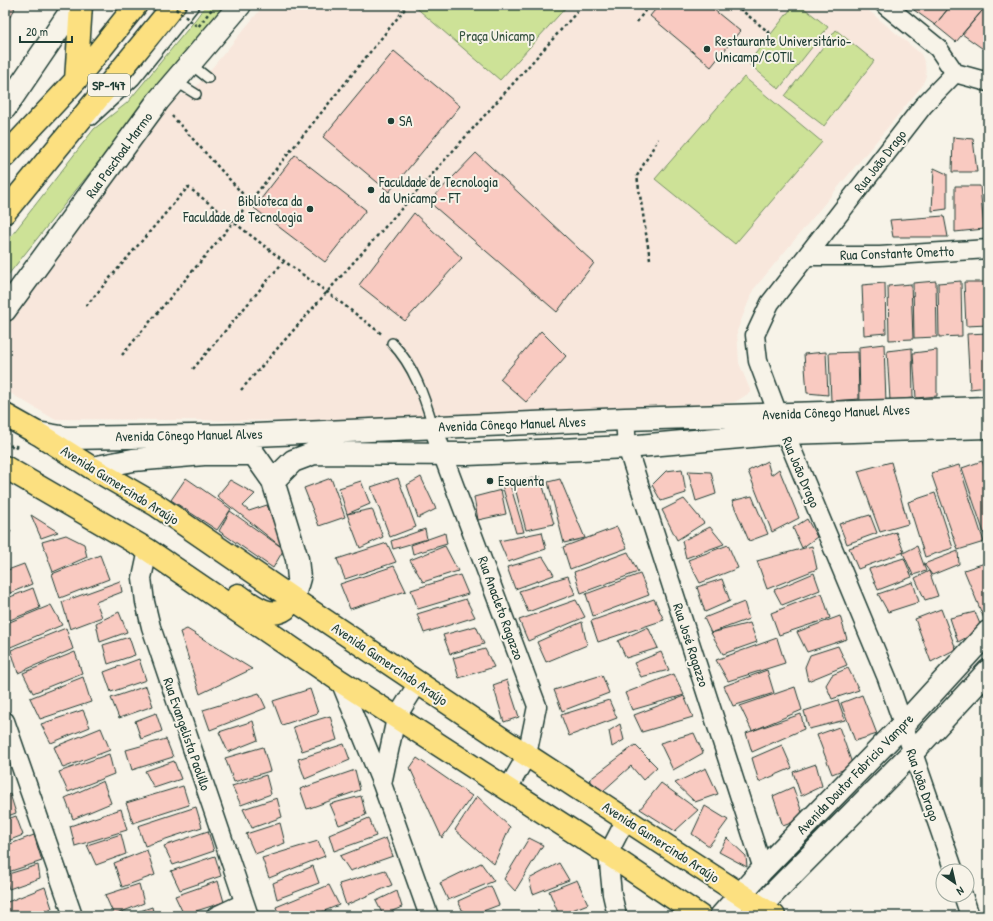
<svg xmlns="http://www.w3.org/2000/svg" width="993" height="921" viewBox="0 0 993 921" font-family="'Patrick Hand',sans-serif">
<rect width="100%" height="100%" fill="#f7f3e8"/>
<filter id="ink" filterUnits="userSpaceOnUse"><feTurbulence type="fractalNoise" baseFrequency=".025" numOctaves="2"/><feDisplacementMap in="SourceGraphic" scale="8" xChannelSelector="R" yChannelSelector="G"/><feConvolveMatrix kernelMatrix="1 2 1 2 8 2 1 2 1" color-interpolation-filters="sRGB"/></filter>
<g filter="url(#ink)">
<path fill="#f8e7dc" d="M264 5H862L921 54 925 64 926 76 922 86 753 290 737 331 739 363 751 392 735 402 685 407 305 421 54 419 5 390V314L158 101 192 92Z"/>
<path fill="#cde297" stroke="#769066" d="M206 5H224L8 275 5 283V244L94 129 127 103 192 24Z
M413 5H568L500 80Z
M794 5H800L828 27 779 89 748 63Z
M836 30 874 61 824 126 785 96Z
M744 77 822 142 735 244 655 179Z"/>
<path fill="#f9cac1" stroke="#1f3d34" d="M5 5H10L15 9 6 23Z
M659 5H708L740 31 711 67 650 16Z
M918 5H951L935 25 914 10Z
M951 5H987L956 42 935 25Z
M987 5H988V49L986 51 962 34Z
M394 51 460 106 389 192 323 137Z
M987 127 988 173H987Z
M953 137 973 139 977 172H952Z
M476 153 594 263 557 312 429 202Z
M295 155 366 210 325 262 254 208Z
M934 168 947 174V209L932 211Z
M987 183 988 229H987Z
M955 186H980L984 229 955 232Z
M414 213 462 258 405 321 359 285Z
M944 216 948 237H893L890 220Z
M936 281 937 337 914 338 913 283Z
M961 281 962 336 939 337 938 283Z
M964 282H988V325L966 326Z
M885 283 886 333 864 335 862 285Z
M911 284 913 339 889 340 888 286Z
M541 331 566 356 526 402 500 379Z
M988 333V387L970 389 967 334Z
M884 344 886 403 860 404 859 347Z
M912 348 913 398 890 400 887 351Z
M937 350V396L916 398 913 353Z
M826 352 828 395 807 393 804 354Z
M858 352 859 399 831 401 829 353Z
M767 461 771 475 779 469 799 518 772 532 748 471Z
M982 461 988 476V535L985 536 962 468Z
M891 462 908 524 880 532 858 471Z
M959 465 984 542 958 550 931 473Z
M682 469 686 493 661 501 652 485 666 471Z
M688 471 711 472 716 494 696 501Z
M540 476 554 524 526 530 514 484Z
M421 477 436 509 418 518 407 485Z
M186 478 231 509 217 530 171 500Z
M331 478 345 517 319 526 304 488Z
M398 478 416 527 390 537 371 487Z
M560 479 585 538 564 543 548 482Z
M230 480 255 494 243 506 249 511 267 505 284 549 217 496Z
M361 481 370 504 347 514 339 488Z
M510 484 524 532 516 533 502 485Z
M501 490 506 514 478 520 474 497Z
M935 493 953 548 925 557 908 502Z
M752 496 768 534 749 541 732 501Z
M684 499 704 523 677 540 662 510Z
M372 509 383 537 360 548 347 514Z
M230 511 284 549 273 568 219 531Z
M31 515 58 532 41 538Z
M870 515 877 533 847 544 839 524Z
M807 519 817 537 802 548 793 528Z
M5 520 11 532 5 535Z
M617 527 627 548 570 569 563 547Z
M710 527 724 544 686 558 682 541Z
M425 529 427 539 393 549 391 541Z
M542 532 546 549 508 562 499 541Z
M896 532 904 552 858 569 849 548Z
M445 533 447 544 413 554 411 545Z
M66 535 84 544 87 557 53 572 42 542Z
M387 543 396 562 345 579 337 559Z
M728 545 738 568 700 583 688 560Z
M445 546 458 571 423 582 410 560Z
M812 546 817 569 767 589 757 561Z
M917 546 926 571 913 575 903 553Z
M958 551 959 564 932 575 924 564Z
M628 552 638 572 581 593 574 572Z
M100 555 109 579 60 598 52 574Z
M543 557 554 575 515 589 507 567Z
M904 558 912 577 878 590 869 569Z
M988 562V619L985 621 964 570Z
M24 564 32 584 5 595V571Z
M394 566 406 591 350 609 340 584Z
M929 571 938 596 925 600 915 578Z
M814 573 820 590 782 605 774 590Z
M640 574 649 595 593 616 586 594Z
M460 575 468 594 418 609 411 590Z
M568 576 575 594 528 612 519 591Z
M722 579 730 601 705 612 697 587Z
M120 581 122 592 96 602 102 617 70 629 62 602Z
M913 582 919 602 888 612 878 594Z
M33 588 40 608 5 622V599Z
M822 593 830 618 779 635 771 613Z
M466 599 475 617 424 633 417 614Z
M654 599 664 620 598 642 591 621Z
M576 600 585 617 528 641 519 620Z
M744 602 749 619 711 633 704 618Z
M51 605 62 625 6 649 5 644V624Z
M941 609 956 649 931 662 915 619Z
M119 612 127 632 100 642 96 623Z
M975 612 982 629 958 642 950 618Z
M840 616 847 639 807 652 797 632Z
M582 622 587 645 546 662 537 642Z
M750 623 757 642 723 654 711 633Z
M476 626 484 644 450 654 443 635Z
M648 627 658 648 626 658 618 641Z
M66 628 73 649 18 673 11 650Z
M187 629 252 669 200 694 180 632Z
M129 637 135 655 108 664 103 645Z
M777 638 785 663 728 681 716 660Z
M838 646 847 665 808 681 805 667 810 655Z
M485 649 494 667 459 678 453 658Z
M75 652 82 673 33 693 23 673Z
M661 652 669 670 641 677 634 663Z
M139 659 146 680 111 692 104 672Z
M848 668 859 690 832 699 826 685 832 675Z
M767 670 774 693 733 706 724 686Z
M674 674 684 695 632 710 625 693Z
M602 675 609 693 562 711 554 690Z
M83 677 91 702 40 719 30 698Z
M507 680 519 717 504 722 493 685Z
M146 686 153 706 119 718 111 698Z
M795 687 802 710 752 731 740 706Z
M310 689 318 713 282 725 273 701Z
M259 693 266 708 210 730 203 710Z
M862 695 877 734 855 741 841 703Z
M684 696 693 717 642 732 634 715Z
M609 700 617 718 569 736 561 715Z
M838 700 845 720 809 729 804 711Z
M83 710 90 727 51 743 41 724Z
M156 713 162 731 141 739 135 721Z
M801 714 804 729 752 752 746 733Z
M330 716 337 740 302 751 293 727Z
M253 721 258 740 228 752 219 732Z
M620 724 624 740 612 747 609 731Z
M839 727 853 766 832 774 817 735Z
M101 728 110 750 63 768 54 747Z
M694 733 703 753 673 770 660 743Z
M166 739 173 757 132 770 126 750Z
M344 744 350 760 305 779 298 759Z
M635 745 657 767 643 780 631 766 603 791 589 780Z
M782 745 792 768 759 782 752 758Z
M263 747 270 771 234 782 225 758Z
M109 754 114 774 68 792 59 772Z
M417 758 472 796 442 838 410 768Z
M174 761 181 779 154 788 145 771Z
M816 764 822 786 801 796 793 772Z
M706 768 718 794 695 802 675 783Z
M355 770 360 790 307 809 300 789Z
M266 775 271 794 241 805 232 786Z
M103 781 111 803 73 819 65 798Z
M661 783 698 810 675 831 640 809Z
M183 786 189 805 133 823 126 803Z
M793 787 804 818 783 826 773 796Z
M10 794 16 813 5 817V796Z
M361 796 366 815 339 825 330 804Z
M477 796 510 827 494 864 455 830Z
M277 798 282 817 252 828 243 809Z
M705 806 728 820 709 846 692 834Z
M196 807 202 827 145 846 138 826Z
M121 809 127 830 75 846 70 826Z
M16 816 23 835 5 842V820Z
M369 818 376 836 334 851 329 835Z
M280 823 285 843 255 854 246 834Z
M208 831 214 851 173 865 164 846Z
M121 834 126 854 96 865 87 845Z
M34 835 42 861 5 873V846Z
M386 838 393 856 350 871 340 856Z
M529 838 543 845 515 891 504 879Z
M727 838 746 856 747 867 719 852Z
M318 841 325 856 269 878 262 858Z
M147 850 155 875 122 887 114 863Z
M215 856 221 876 180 890 171 871Z
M481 863 494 881 448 900 440 883Z
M559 863 569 880 533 894 529 879Z
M38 865 40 878 9 889 5 875Z
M313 866 319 883 277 899 273 883Z
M385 870 392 885 346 905 339 884Z
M577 880 588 904 559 915 549 891Z
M218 881 224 902 184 915 175 896Z
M139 884 144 903 114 915 105 895Z
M329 885 339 905 312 916H279L276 907Z
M491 886 499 905 470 916H465L458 901Z
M45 887 52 908 31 916H7L5 910V903Z
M397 891 402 907 383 915 376 901Z
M152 907 154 916H125Z"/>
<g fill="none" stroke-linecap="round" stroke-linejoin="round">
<defs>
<path id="lane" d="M189 63 208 78
M175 81 196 94
M92 120 135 80 195 5
M392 343C414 366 424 396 433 426"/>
<path id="street" d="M885 5 938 48 955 73
M955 73 988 82
M807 256H880L988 249
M625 419 627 447 763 869
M433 426 442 453 537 706 527 755 507 790
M148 550 142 578 145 602 151 627 249 916
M340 681 382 784 429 916
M5 721 73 916
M382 784 396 718 418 683
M954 871 887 678 785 433 758 361 755 335 770 303 923 106 955 73
M963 895 970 916
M216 916 244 903
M617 916 612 894 608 854 626 819"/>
<path id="secondary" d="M5 108 75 5
M5 310 158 101 240 5
M37 433 67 438 255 435 625 419 988 408
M254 454 273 481 297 559 299 578 293 599
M92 468 133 460 204 454H254
M273 481 293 461 314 453 467 454 627 447 785 433 988 427
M721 916 763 869 903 725 988 632
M751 916 912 753 988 671"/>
<path id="highway" d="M76 80 81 5
M5 156 76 80 136 5
M5 212 174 5
M5 415 37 433 92 468 156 505 293 599 493 733 774 916
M5 467 148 550 340 681 608 854 700 916
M238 595C250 603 270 620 285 609 288 606 290 602 293 599"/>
</defs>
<use href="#lane" stroke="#1f3d34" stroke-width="12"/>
<use href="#street" stroke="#1f3d34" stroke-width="21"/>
<use href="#secondary" stroke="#1f3d34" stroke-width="25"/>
<use href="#highway" stroke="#1f3d34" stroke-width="25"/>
<path stroke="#1f3d34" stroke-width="2.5" stroke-dasharray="3 3" stroke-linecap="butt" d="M735 5 771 34
M637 22 649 5
M172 116 250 202
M650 259 637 176 658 139
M86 306 188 187 284 261 327 292 383 335
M122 355 222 236 408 5
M193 369 284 261
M241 390 327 292 576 13 579 5
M5 442 15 448 18 443"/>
<use href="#lane" stroke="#f7f3e8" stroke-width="9"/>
<use href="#street" stroke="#f7f3e8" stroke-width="18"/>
<use href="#secondary" stroke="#f7f3e8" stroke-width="22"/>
<use href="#highway" stroke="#fce080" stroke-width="22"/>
<path stroke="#1f3d34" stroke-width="2.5" stroke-dasharray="3 3" stroke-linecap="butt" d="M171 5 198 27 215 5"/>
</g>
</g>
<g fill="#1f3d34" stroke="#f7f3e8" stroke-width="1.5">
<circle cx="707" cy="49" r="4"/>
<circle cx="391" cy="121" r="4"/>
<circle cx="371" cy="190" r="4"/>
<circle cx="310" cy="209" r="4"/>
<circle cx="490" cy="481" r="4"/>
</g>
<g text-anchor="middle" stroke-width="4" stroke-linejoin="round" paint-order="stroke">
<rect fill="#f7f3e8" stroke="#60746a" stroke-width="1" x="88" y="74" width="42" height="22" rx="3"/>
<g font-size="13" font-weight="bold" fill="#1f3d34">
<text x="109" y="90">SP-147</text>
</g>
<g font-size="14" fill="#395643" stroke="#f7f3e8">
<text x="497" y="41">Praça Unicamp</text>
</g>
<g font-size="14" fill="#1f3d34" stroke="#f7f3e8" text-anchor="start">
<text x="715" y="46">Restaurante Universitário-<tspan x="715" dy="16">Unicamp/COTIL</tspan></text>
<text x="399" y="126">SA</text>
<text x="379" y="187">Faculdade de Tecnologia<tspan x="379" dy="16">da Unicamp - FT</tspan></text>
<text x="302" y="206" text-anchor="end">Biblioteca da<tspan x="302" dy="16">Faculdade de Tecnologia</tspan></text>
<text x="498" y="486">Esquenta</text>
</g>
<g font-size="14" fill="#1f3d34" stroke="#f7f3e8">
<text transform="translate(119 155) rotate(-54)" y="5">Rua Paschoal Marmo</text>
<text transform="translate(880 161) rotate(-52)" y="5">Rua João Drago</text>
<text transform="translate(897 253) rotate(-2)" y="5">Rua Constante Ometto</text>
<text transform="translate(836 412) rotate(-2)" y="5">Avenida Cônego Manuel Alves</text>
<text transform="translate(512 424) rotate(-2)" y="5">Avenida Cônego Manuel Alves</text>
<text transform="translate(189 435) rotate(-1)" y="5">Avenida Cônego Manuel Alves</text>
<text transform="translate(801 472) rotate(67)" y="5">Rua João Drago</text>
<text transform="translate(120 485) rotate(32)" y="5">Avenida Gumercindo Araújo</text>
<text transform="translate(501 608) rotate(70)" y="5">Rua Anacleto Ragazzo</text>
<text transform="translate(691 645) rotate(72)" y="5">Rua José Ragazzo</text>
<text transform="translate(390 664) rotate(34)" y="5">Avenida Gumercindo Araújo</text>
<text transform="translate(187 734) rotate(71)" y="5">Rua Evangelista Paolillo</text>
<text transform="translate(855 774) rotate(-46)" y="5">Avenida Doutor Fabricio Vampre</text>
<text transform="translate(923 785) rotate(71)" y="5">Rua João Drago</text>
<text transform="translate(661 842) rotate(33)" y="5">Avenida Gumercindo Araújo</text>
</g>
</g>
<rect width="993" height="921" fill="none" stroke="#f7f3e8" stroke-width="20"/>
<rect x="10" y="10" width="973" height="901" fill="none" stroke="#1f3d34" stroke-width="1.5" filter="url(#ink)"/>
<g transform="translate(955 883) rotate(146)"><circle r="19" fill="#f7f3e8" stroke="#a1aaa0"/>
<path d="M0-3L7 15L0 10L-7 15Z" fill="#1f3d34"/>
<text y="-6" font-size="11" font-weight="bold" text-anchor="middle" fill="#1f3d34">N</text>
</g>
<path d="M20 36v6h52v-6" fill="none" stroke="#1f3d34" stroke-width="2"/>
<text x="26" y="36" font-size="12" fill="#1f3d34" stroke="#f7f3e8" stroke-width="3" paint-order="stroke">20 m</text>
</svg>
